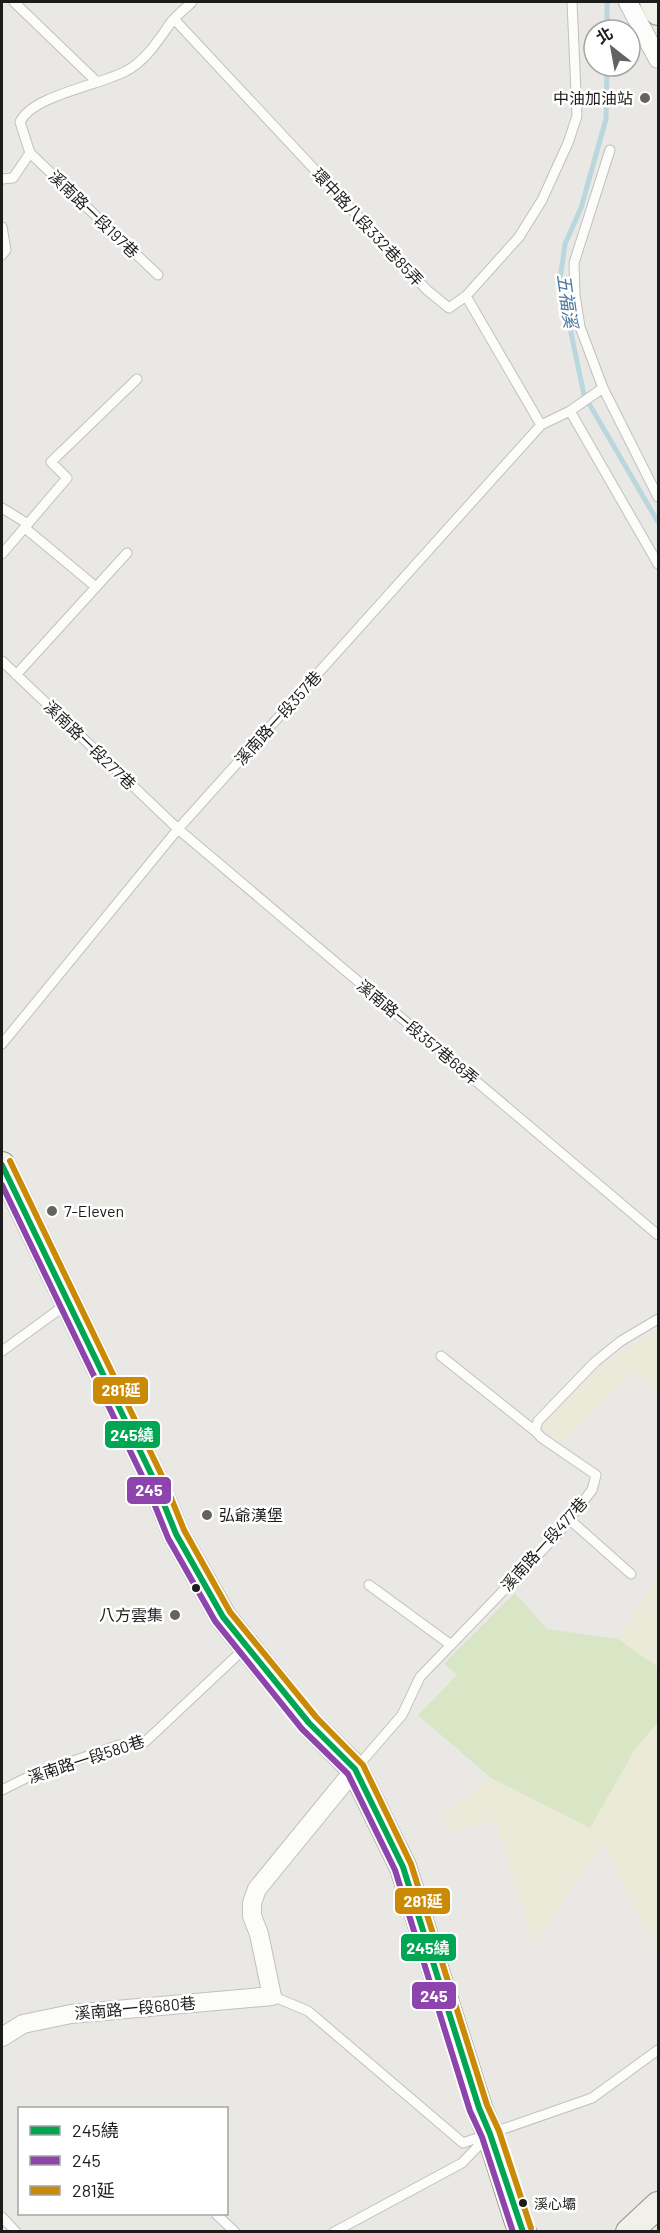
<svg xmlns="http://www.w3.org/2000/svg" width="660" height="2233" viewBox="0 0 660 2233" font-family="Barlow,'Noto Sans TC',sans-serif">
<rect width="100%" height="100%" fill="#eae8e5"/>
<path fill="#ebead8" d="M658 1328V1391L635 1370 560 1444 544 1429 543 1423 546 1416 616 1354Z
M658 1575V1667L618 1639Z
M658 1722V1945L647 1933 604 1845 533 1944 496 1821 450 1833 440 1815 491 1778 590 1827 634 1751Z"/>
<path fill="#d9e6c5" d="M515 1593 547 1629 618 1639 658 1667V1722L634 1751 590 1828 491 1778 418 1715 457 1675 444 1664Z"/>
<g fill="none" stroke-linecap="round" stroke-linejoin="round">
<path stroke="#b9d7dc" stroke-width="5" d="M607 30V2
M607 66 606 119 581 208 565 244 560 280 584 395 658 522"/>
<defs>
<path id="lane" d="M14 2 97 82
M174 19 427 290 449 308 466 296 541 425
M610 150 574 263 575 295 580 327 603 388 658 497
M30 153 158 275
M2 179 13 178 30 153 20 122C33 95 98 86 126 71 146 61 159 39 172 21 178 14 186 8 192 2
M2 227 6 250 2 255
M466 296 519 237 542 200 568 143 577 116 572 2
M570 411 658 564
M2 508 28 524
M25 528 96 587
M2 554 67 478 51 462 137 379
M2 661 178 829 658 1235
M16 675 127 553
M2 1044 178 829 541 425 570 411 603 388
M2 1351 68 1303
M441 1356 535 1431
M569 1519 631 1574
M369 1585 451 1645
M357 1767 402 1715 420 1677 557 1535 592 1490 596 1475 542 1438 535 1431 538 1421 595 1362 621 1341 658 1319
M2 1790 28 1777 119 1745 145 1742 246 1647
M272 1996 308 2011 463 2143 592 2098 658 2050
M216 2214 235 2232
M2 2217 16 2232
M334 2232 462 2163 487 2137"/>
<path id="street" d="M628 2 658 59
M2 2037 23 2024 71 2014 272 1996 259 1934 252 1916V1903L257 1889 355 1769"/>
<path id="secondary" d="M653 2 658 12
M2 1165 155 1482 176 1534 223 1617 309 1723 355 1769 403 1867 479 2108 490 2134 518 2222 523 2232
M629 2232 658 2205"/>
</defs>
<use href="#lane" stroke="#c1c0bf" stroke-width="11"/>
<use href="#street" stroke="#c1c0bf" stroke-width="20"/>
<use href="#secondary" stroke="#92927e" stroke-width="28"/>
<use href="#lane" stroke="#fcfcfb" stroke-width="9"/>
<use href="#street" stroke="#fcfcfb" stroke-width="18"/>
<use href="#secondary" stroke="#f2f1e9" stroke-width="26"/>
<defs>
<path id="bus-1" d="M2 1165 155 1482 176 1534 223 1617 309 1723 355 1769 403 1867 479 2108 490 2134 523 2232"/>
<path id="bus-2" d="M2 1185 147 1486 168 1538 215 1621 302 1729 348 1774 395 1870 470 2111 482 2137 513 2232"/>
<path id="bus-3" d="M10 1161 163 1478 184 1530 230 1612 316 1717 363 1765 411 1864 487 2105 499 2131 531 2228"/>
</defs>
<use href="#bus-1" stroke="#fff" stroke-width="10"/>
<use href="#bus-2" stroke="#fff" stroke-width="10"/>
<use href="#bus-3" stroke="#fff" stroke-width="10"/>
<use href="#bus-1" stroke="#00a651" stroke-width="6"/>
<use href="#bus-2" stroke="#8e44ad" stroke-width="6"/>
<use href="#bus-3" stroke="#cb8a06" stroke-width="6"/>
</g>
<g fill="#646362" stroke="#fff" stroke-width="2">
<circle cx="645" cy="98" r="6"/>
<circle cx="52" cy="1211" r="6"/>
<circle cx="207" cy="1515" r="6"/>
<circle cx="175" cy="1615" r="6"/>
</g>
<g fill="#1c1c1c" stroke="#fff" stroke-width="2">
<circle cx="196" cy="1588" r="5"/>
<circle cx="523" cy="2203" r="5"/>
</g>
<g text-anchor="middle" stroke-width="5" stroke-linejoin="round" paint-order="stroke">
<g font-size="14" fill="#1c1c1c" stroke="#fff" text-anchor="start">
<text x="534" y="2209">溪心壩</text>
</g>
<g font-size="16" fill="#1c1c1c" stroke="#fff" text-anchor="end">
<text x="633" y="104">中油加油站</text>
<text x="64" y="1217" text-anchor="start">7-Eleven</text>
<text x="219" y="1521" text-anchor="start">弘爺漢堡</text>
<text x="163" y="1621">八方雲集</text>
</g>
<g font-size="16" fill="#1c1c1c" stroke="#fff">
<text transform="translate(94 214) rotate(44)" y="6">溪南路一段197巷</text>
<text transform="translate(368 227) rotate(47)" y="6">環中路八段332巷85弄</text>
<text transform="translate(278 718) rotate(-48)" y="6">溪南路一段357巷</text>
<text transform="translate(90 745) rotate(44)" y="6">溪南路一段277巷</text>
<text transform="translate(418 1032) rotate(40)" y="6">溪南路一段357巷68弄</text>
<text transform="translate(544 1544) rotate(-48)" y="6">溪南路一段477巷</text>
<text transform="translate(86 1759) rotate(-18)" y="6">溪南路一段580巷</text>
<text transform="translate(135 2008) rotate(-5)" y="6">溪南路一段680巷</text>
</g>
<g font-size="18" font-style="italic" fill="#4b7a9e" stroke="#fff">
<text transform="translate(567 301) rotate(82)" y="6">五福溪</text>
</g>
</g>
<g stroke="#fff" stroke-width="2">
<rect x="92" y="1376" width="57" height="29" rx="6" fill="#cb8a06"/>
<rect x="104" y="1420" width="57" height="29" rx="6" fill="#00a651"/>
<rect x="126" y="1476" width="46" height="29" rx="6" fill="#8e44ad"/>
<rect x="394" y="1887" width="57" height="28" rx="6" fill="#cb8a06"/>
<rect x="400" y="1933" width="57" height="29" rx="6" fill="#00a651"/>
<rect x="411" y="1981" width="46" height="29" rx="6" fill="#8e44ad"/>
</g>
<g font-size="16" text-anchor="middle" font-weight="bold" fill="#fff">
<text x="121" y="1396">281延</text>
<text x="132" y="1441">245繞</text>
<text x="149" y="1496">245</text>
<text x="423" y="1907">281延</text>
<text x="428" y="1954">245繞</text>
<text x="434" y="2002">245</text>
</g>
<rect width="660" height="2233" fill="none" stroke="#1c1c1c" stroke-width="6"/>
<rect x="18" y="2107" width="210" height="108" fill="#ffffff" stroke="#a4a4a4" stroke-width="1.5"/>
<rect x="30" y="2126" width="30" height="9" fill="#00a651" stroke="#a4a4a4" stroke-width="1.5"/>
<text x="72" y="2137" font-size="18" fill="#1c1c1c">245繞</text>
<rect x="30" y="2156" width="30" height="9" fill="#8e44ad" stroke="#a4a4a4" stroke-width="1.5"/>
<text x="72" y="2167" font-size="18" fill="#1c1c1c">245</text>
<rect x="30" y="2186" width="30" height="9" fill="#cb8a06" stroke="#a4a4a4" stroke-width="1.5"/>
<text x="72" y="2197" font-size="18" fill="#1c1c1c">281延</text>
<g transform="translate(612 48) rotate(329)"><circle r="28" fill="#ffffff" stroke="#a4a4a4" stroke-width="1.5"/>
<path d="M0-4.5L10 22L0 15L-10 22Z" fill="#646362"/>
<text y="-9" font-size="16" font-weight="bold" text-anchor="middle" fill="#1c1c1c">北</text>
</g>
</svg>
